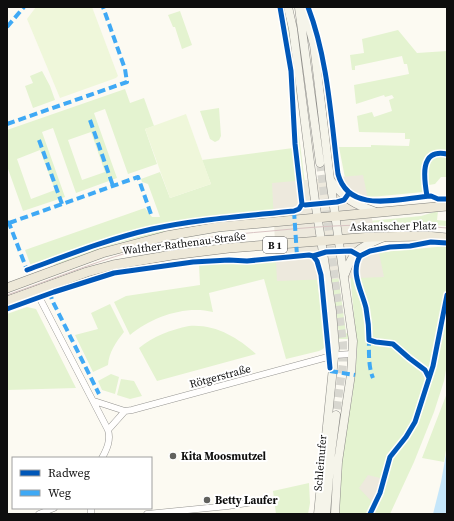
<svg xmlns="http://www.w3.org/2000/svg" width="454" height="521" viewBox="0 0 454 521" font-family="'Source Serif 4',serif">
<rect width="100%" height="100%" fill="#fcfaf2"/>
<path fill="#e4f3d0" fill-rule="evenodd" d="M283 7H285C291 28 296 58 297 80 298 90 295 101 296 111L307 200 305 197 294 112 293 97 295 80 294 64Z
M180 11 192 45 182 49 175 27H173L168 15Z
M398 30 417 53 447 51V152C435 149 423 158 422 171 422 177 423 184 424 190L423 192 371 197H367L345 178 339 147H371V145L409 146 410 139H405V133L359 132 357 116 372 112 374 117 392 111 389 100 394 98 392 95 385 97 384 95 356 104 354 85 409 74 407 64H404L402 56 355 66V70H352L350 55 364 53 362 39Z
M42 71 50 86 55 100 33 108 25 86 33 83 30 76Z
M125 89 130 103 144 98 154 126 145 129 157 164 128 174 105 109 94 113 117 178 76 193 53 128 42 132 65 197 23 211 7 166V130ZM91 132 105 172 82 180 68 140ZM40 150 55 190 31 199 17 159Z
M219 108 221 136 219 140 215 142 210 139 200 111Z
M293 148 300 200 285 209 210 216 137 230 104 240 31 266 25 250 142 209 145 208 152 217H160L148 184 142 182 141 179 160 172 170 198 211 184 202 160Z
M441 155 447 156V177H441L435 184 429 185 426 168C429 161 434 157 441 155Z
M438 211 437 220 447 221V226L392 222 349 223 421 216Z
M164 230V232L118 243 55 265 54 264 55 262 116 242Z
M447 246V364L444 381 434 412 414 462 390 514H337L345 432 352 399 357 354 356 337 351 285 350 269 374 254 383 252Z
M303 258 316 271 326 345 323 349 319 351 286 359 264 279 209 293 213 312C185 305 152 317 130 335L114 302 126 296 200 285 199 265 222 263 245 264Z
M338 274 346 333 348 334V339H337V335L339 334 331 275Z
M110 304 124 332C116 342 109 352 108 365L93 372 75 335 98 329 91 313Z
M27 307 36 309 76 388 7 390V314Z
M189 326C215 324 237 337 256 354L157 381 139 348C154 336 170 330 189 326Z
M111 374 119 377 115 394 102 390 98 381Z
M121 379 134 381 142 396 130 399 117 395Z
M447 393V444L444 462 422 458Z
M309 483 310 503 308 514H276L273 491Z"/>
<path fill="#eff7da" d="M36 7H92L118 76 116 78 60 98 27 19Z
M186 114 211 184 170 198 145 129Z"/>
<path fill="#ede9dd" d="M363 175 384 277 277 281 272 183Z
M368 475 384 479 380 493 375 505 359 488Z"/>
<path fill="#c5e6fa" d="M447 449V514H433L441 482Z"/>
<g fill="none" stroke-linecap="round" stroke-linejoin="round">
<path stroke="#d8d7d0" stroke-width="8" stroke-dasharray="8 4" stroke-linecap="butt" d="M320 163 343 343V363L336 415"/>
<defs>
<path id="street" d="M36 291 108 430C111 440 107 449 102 458
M94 401 125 411 132 410 335 355 352 354
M108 430 125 411
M91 508V514
M39 514 54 508
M147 514 228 506 253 502H266"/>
<path id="secondary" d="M288 7 293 29 315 201 332 311 335 348 318 514
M302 7 309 26 314 45 330 179 353 341 351 374 338 462 335 514
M299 8 320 163
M331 181C346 200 354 204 376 212
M345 274C354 248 361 247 384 237
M326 514 331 453 336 415"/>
<path id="primary" d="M7 288 102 253 166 236 218 227 447 206
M7 301 87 272 113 265 172 255 229 248 372 237 426 236 447 238"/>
</defs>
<use href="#street" stroke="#959491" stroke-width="7"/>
<use href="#secondary" stroke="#8c8b87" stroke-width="9"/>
<use href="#primary" stroke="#82827e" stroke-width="10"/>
<use href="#street" stroke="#fffefd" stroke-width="6"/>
<use href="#secondary" stroke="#f5f4ea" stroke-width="8"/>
<use href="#primary" stroke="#ede8d8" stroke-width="9"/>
<path stroke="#d9c4c3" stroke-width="1" d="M7 295C48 281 89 264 130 252 177 240 224 235 271 231 330 225 388 222 447 228"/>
<path stroke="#3fa9f5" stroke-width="4" stroke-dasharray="8 4" stroke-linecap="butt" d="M7 27 24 7
M90 120 113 186
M7 124 127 82 125 69 103 7
M39 140 62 204
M294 211 297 256
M7 222 9 223 27 270 30 269
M9 223 138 177 152 217
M54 292 51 296 52 300 99 394
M369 338C369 351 368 366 373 378
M330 371 355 375"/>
<defs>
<path id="cycleway" d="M280 7 291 71 295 144 302 204
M308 7C328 59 331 119 338 174 349 215 400 198 431 196L438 199H447
M427 196C424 179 419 148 447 154
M302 204 305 205 337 202 344 200 349 193
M313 256 317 261 321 275 330 368
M360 256C350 273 362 291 366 308 368 319 369 329 369 340L376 342 393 344 409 358 425 370 429 378
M360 256 370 251 390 247 410 246 431 242 447 243
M27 270C68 255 108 239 152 229 198 219 246 216 294 211L299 209 302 204
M7 309 54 292 114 273 193 262 229 260 247 261 309 255 313 256 326 252 351 251 360 256
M370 514 380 493 390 457 406 437 415 422 433 366 447 295"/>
</defs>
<use href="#cycleway" stroke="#fff" stroke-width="8"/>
<use href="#cycleway" stroke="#0057b8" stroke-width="5"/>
</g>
<g fill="#61615e" stroke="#fff" stroke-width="1.5">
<circle cx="173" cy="456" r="4"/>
<circle cx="207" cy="500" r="4"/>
</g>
<g text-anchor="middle" stroke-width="4" stroke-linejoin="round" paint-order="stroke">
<rect fill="#fff" stroke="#565656" stroke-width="1" x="263" y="237" width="24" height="16" rx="3"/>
<g font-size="10" font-weight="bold" fill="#0e0e0e">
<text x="275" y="249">B 1</text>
</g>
<g font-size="11" fill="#0e0e0e" stroke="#fff">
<text transform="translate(393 226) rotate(-1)" y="4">Askanischer Platz</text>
<text transform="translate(184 243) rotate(-7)" y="4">Walther-Rathenau-Straße</text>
<text transform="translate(220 376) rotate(-15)" y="4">Rötgerstraße</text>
<text transform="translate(320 463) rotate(-85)" y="4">Schleinufer</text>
</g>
<g font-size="11" font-weight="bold" fill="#0e0e0e" stroke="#fff" text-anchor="start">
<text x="181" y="460">Kita Moosmutzel</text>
<text x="215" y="504">Betty Laufer</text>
</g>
</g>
<rect width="454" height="521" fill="none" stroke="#0e0e0e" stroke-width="16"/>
<rect x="12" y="457" width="140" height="52" fill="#ffffff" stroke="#9f9f9f"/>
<rect x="20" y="470" width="20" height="6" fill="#0057b8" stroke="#9f9f9f"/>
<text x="48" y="477" font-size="12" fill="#0e0e0e">Radweg</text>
<rect x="20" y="490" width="20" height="6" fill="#3fa9f5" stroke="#9f9f9f"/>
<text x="48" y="497" font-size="12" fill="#0e0e0e">Weg</text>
</svg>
